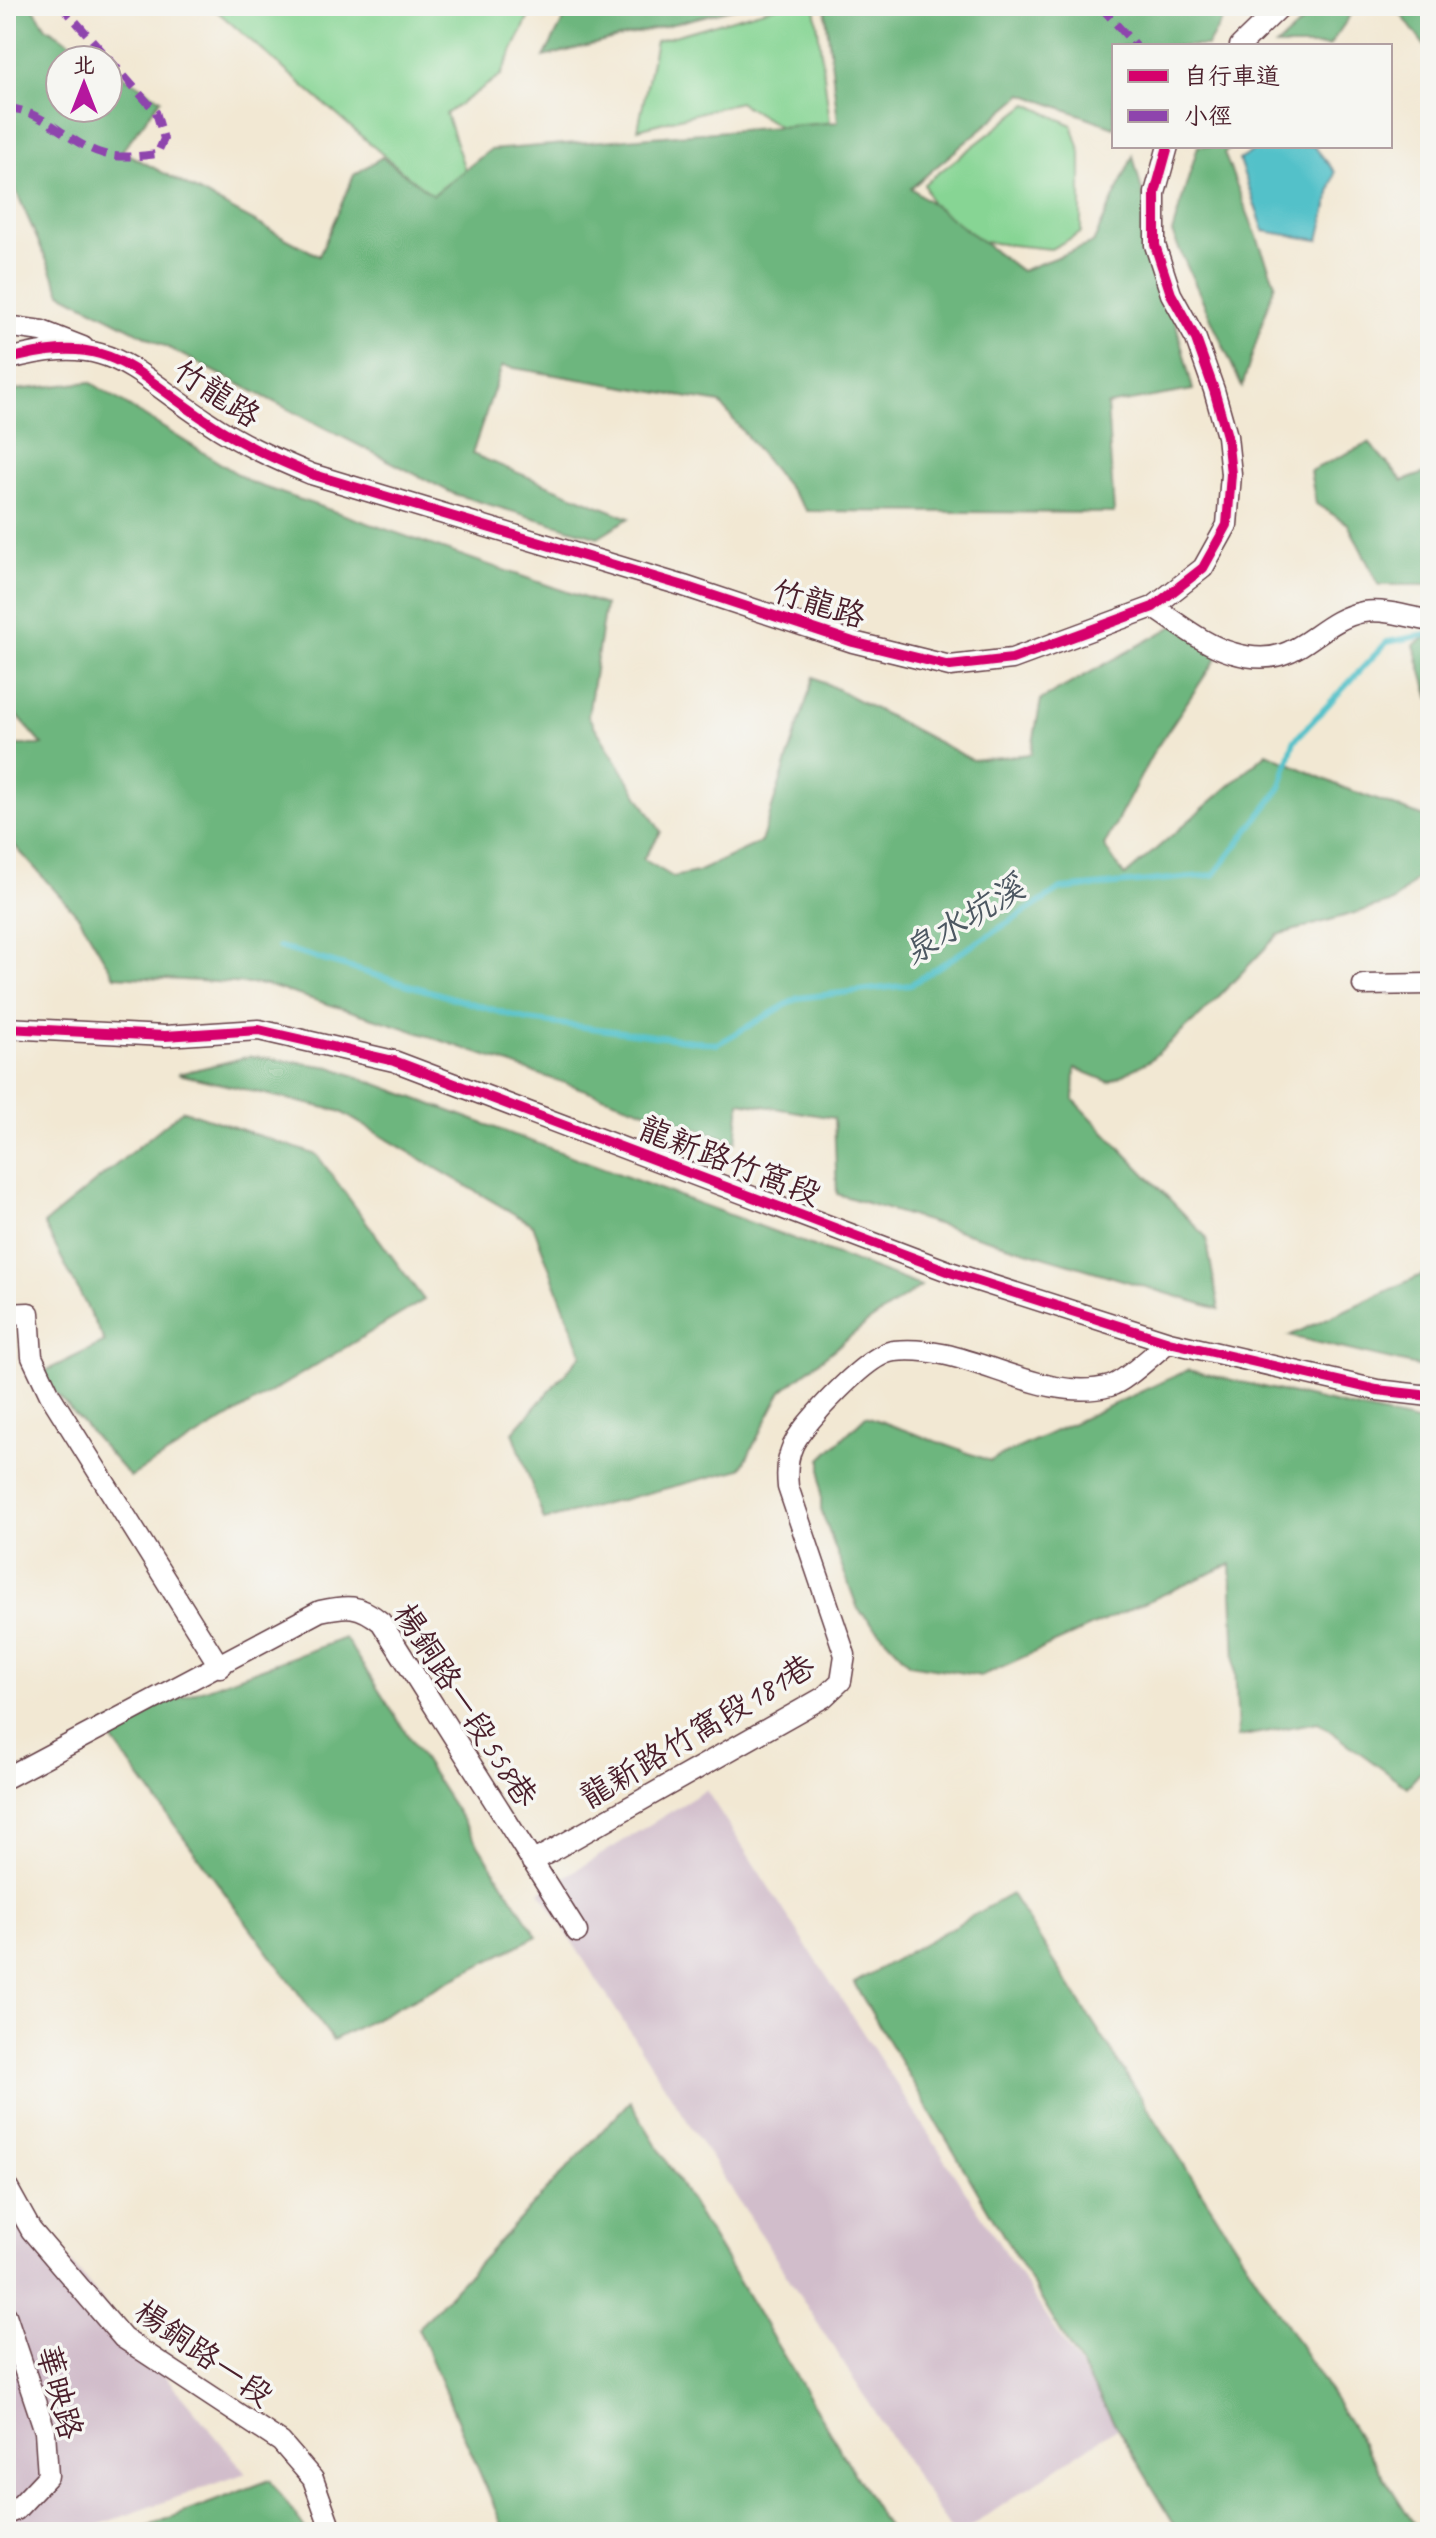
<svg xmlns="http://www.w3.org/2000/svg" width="1436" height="2538" viewBox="0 0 1436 2538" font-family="Caveat,'LXGW WenKai TC',sans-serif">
<rect width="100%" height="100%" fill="#f6f6f2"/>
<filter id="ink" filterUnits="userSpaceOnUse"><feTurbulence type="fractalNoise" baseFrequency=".0125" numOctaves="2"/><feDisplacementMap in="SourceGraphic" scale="16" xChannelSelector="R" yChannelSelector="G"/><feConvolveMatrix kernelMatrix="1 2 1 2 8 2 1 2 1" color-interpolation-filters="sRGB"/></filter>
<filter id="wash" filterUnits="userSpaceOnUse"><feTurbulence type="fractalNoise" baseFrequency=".006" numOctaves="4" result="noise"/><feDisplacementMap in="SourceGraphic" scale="32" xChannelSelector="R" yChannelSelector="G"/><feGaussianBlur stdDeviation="1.8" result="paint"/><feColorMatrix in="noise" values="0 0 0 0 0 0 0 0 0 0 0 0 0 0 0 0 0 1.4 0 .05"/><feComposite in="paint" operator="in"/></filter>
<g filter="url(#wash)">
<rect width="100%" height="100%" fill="#f2e8d3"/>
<path fill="#d1bdcb" d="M706 1790 1118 2427 963 2532H952L540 1892Z
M6 2185 246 2473 79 2532H6Z"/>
<path fill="#87d594" stroke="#687a60" stroke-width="2" d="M211 6H557L532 10 501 75 446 114 476 202 448 211Z
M778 6H815L835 160 739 102 638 129 656 41Z
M1028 104 1072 125 1081 153V233L1051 249 944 238 924 184Z"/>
<path fill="#6db67e" stroke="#5c6a54" stroke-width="2" d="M6 6H32L46 27 99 60H60V108H108V66L161 99 122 151 319 256 354 175 382 157 433 195 490 150 838 122 825 6H1231L1207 46H1114V127L1023 94 911 188 1021 271 1093 243 1133 156 1193 390 1107 405 1114 513 807 511 720 403 502 366 472 454 629 518 598 537 454 494 61 293 6 168Z
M571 6H743L544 57Z
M1321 6H1357L1329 46H1276Z
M1395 6H1430V53Z
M1198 146H1235L1224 153 1275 283 1242 387 1172 233Z
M90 382 252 483 605 605 588 716 661 832 643 859 673 877 697 872 761 842 814 677 972 760 1031 754 1041 700 1181 622 1224 647 1153 753 1104 846 1125 876 1267 753 1344 788 1430 819V866L1393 902 1278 935 1201 1015 1149 1061 1109 1082 1075 1068 1074 1100 1206 1237 1219 1309 837 1194 834 1118 740 1102 736 1142 399 1026 266 985 114 976 80 918 6 836V745H43L6 703V391Z
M1369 443 1403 481 1430 471V585H1379L1348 524 1316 504 1310 471Z
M1430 635V699L1414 645Z
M251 1056 331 1067 921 1286 867 1323 782 1391 741 1469 544 1520 513 1432 582 1354 533 1225 339 1111 178 1074Z
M183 1110 317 1155 424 1300 130 1477 39 1374 105 1342 44 1224Z
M1430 1271V1369L1289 1336Z
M1188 1370 1430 1425V1762L1407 1787 1318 1722 1238 1737 1231 1564 981 1676 910 1664 858 1609 821 1510V1459L866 1416 990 1461Z
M345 1638 537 1936 333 2040 102 1726Z
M1011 1894 1419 2532H1179L854 1983Z
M630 2101 890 2532H505L418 2328Z
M270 2480 307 2532H133Z"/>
<path fill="#53c1c9" stroke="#4e707a" stroke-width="2" d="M1261 146H1314L1335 172 1319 240 1264 231 1239 160Z"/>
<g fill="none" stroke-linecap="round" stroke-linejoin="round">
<path stroke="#53c1c9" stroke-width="6" d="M279 947 528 1020 717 1044 798 998 910 985 1061 889 1214 875 1280 789 1294 741 1387 642 1430 634"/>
</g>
</g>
<g filter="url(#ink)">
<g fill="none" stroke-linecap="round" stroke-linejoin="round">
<defs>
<path id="minor" d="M1240 46 1281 6
M6 326 42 331 83 347
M6 360C111 331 127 368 207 421 239 443 275 459 311 474L684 586 853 642 950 666 1012 659 1153 607 1203 568 1227 525 1231 474 1227 436 1214 390 1196 339 1171 294 1155 245V193L1168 146
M1153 607C1178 623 1204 645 1233 653 1299 673 1312 622 1363 612 1384 609 1410 617 1430 621
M1363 985 1430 984
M6 1028 165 1036 259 1030 394 1061 953 1273 1169 1342 1377 1390 1430 1396
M6 1314 29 1313 32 1357 50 1395 220 1667
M6 1778 320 1611C347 1605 359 1604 381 1622L577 1932
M532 1862 824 1697 841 1681 845 1655 788 1487C784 1447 797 1436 822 1407 836 1392 873 1353 894 1351 966 1342 1040 1405 1110 1386 1125 1382 1154 1353 1169 1342
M6 2185 31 2230 123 2338 281 2442 313 2479 332 2532
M6 2315 45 2431 48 2476 16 2510 6 2514"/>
</defs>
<use href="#minor" stroke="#633d44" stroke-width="23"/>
<use href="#minor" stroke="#fff" stroke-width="20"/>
<path stroke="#8e44ad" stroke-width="8" stroke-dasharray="16 8" stroke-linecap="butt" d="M1100 6 1136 46
M6 108C42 109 67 142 101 153 118 159 139 156 157 154L164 139 156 112 62 6"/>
<defs>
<path id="cycleway" d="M6 360C111 331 127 368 207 421 239 443 275 459 311 474L684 586 853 642 950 666 1012 659 1153 607 1203 568 1227 525 1231 474 1227 436 1214 390 1196 339 1171 294 1155 245V193L1168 146
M6 1028 165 1036 259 1030 394 1061 953 1273 1169 1342 1377 1390 1430 1396"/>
</defs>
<use href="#cycleway" stroke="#f6f6f2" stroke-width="15"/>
<use href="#cycleway" stroke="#d6006c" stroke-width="10"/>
</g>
</g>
<g text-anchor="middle" stroke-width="7" stroke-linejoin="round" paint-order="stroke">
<g font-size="32" fill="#4a1f2b" stroke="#f6f6f2">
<text transform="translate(217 393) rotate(33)" y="11">竹龍路</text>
<text transform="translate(819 603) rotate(17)" y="11">竹龍路</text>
<text transform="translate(730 1161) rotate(21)" y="11">龍新路竹窩段</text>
<text transform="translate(466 1705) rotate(57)" y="11">楊銅路一段558巷</text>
<text transform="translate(697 1731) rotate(-31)" y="11">龍新路竹窩段181巷</text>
<text transform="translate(204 2353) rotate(35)" y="11">楊銅路一段</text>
<text transform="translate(60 2392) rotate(75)" y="11">華映路</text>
</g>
<g font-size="34" font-style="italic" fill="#4d5862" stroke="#f6f6f2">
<text transform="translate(963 919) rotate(-32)" y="12">泉水坑溪</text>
</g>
</g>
<rect width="1436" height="2538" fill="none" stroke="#f6f6f2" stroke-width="32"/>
<rect x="1112" y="44" width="280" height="104" fill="#f6f6f2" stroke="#b1a0a2" stroke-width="2"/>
<rect x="1128" y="70" width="40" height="12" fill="#d6006c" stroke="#b1a0a2" stroke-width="2"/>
<text x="1184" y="84" font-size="24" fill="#4a1f2b">自行車道</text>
<rect x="1128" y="110" width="40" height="12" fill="#8e44ad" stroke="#b1a0a2" stroke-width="2"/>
<text x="1184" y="124" font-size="24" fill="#4a1f2b">小徑</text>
<g transform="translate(84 84)"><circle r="38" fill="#f6f6f2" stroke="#b1a0a2" stroke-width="2"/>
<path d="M0-6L14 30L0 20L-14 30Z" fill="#b5179e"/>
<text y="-12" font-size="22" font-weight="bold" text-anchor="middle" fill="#4a1f2b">北</text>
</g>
</svg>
